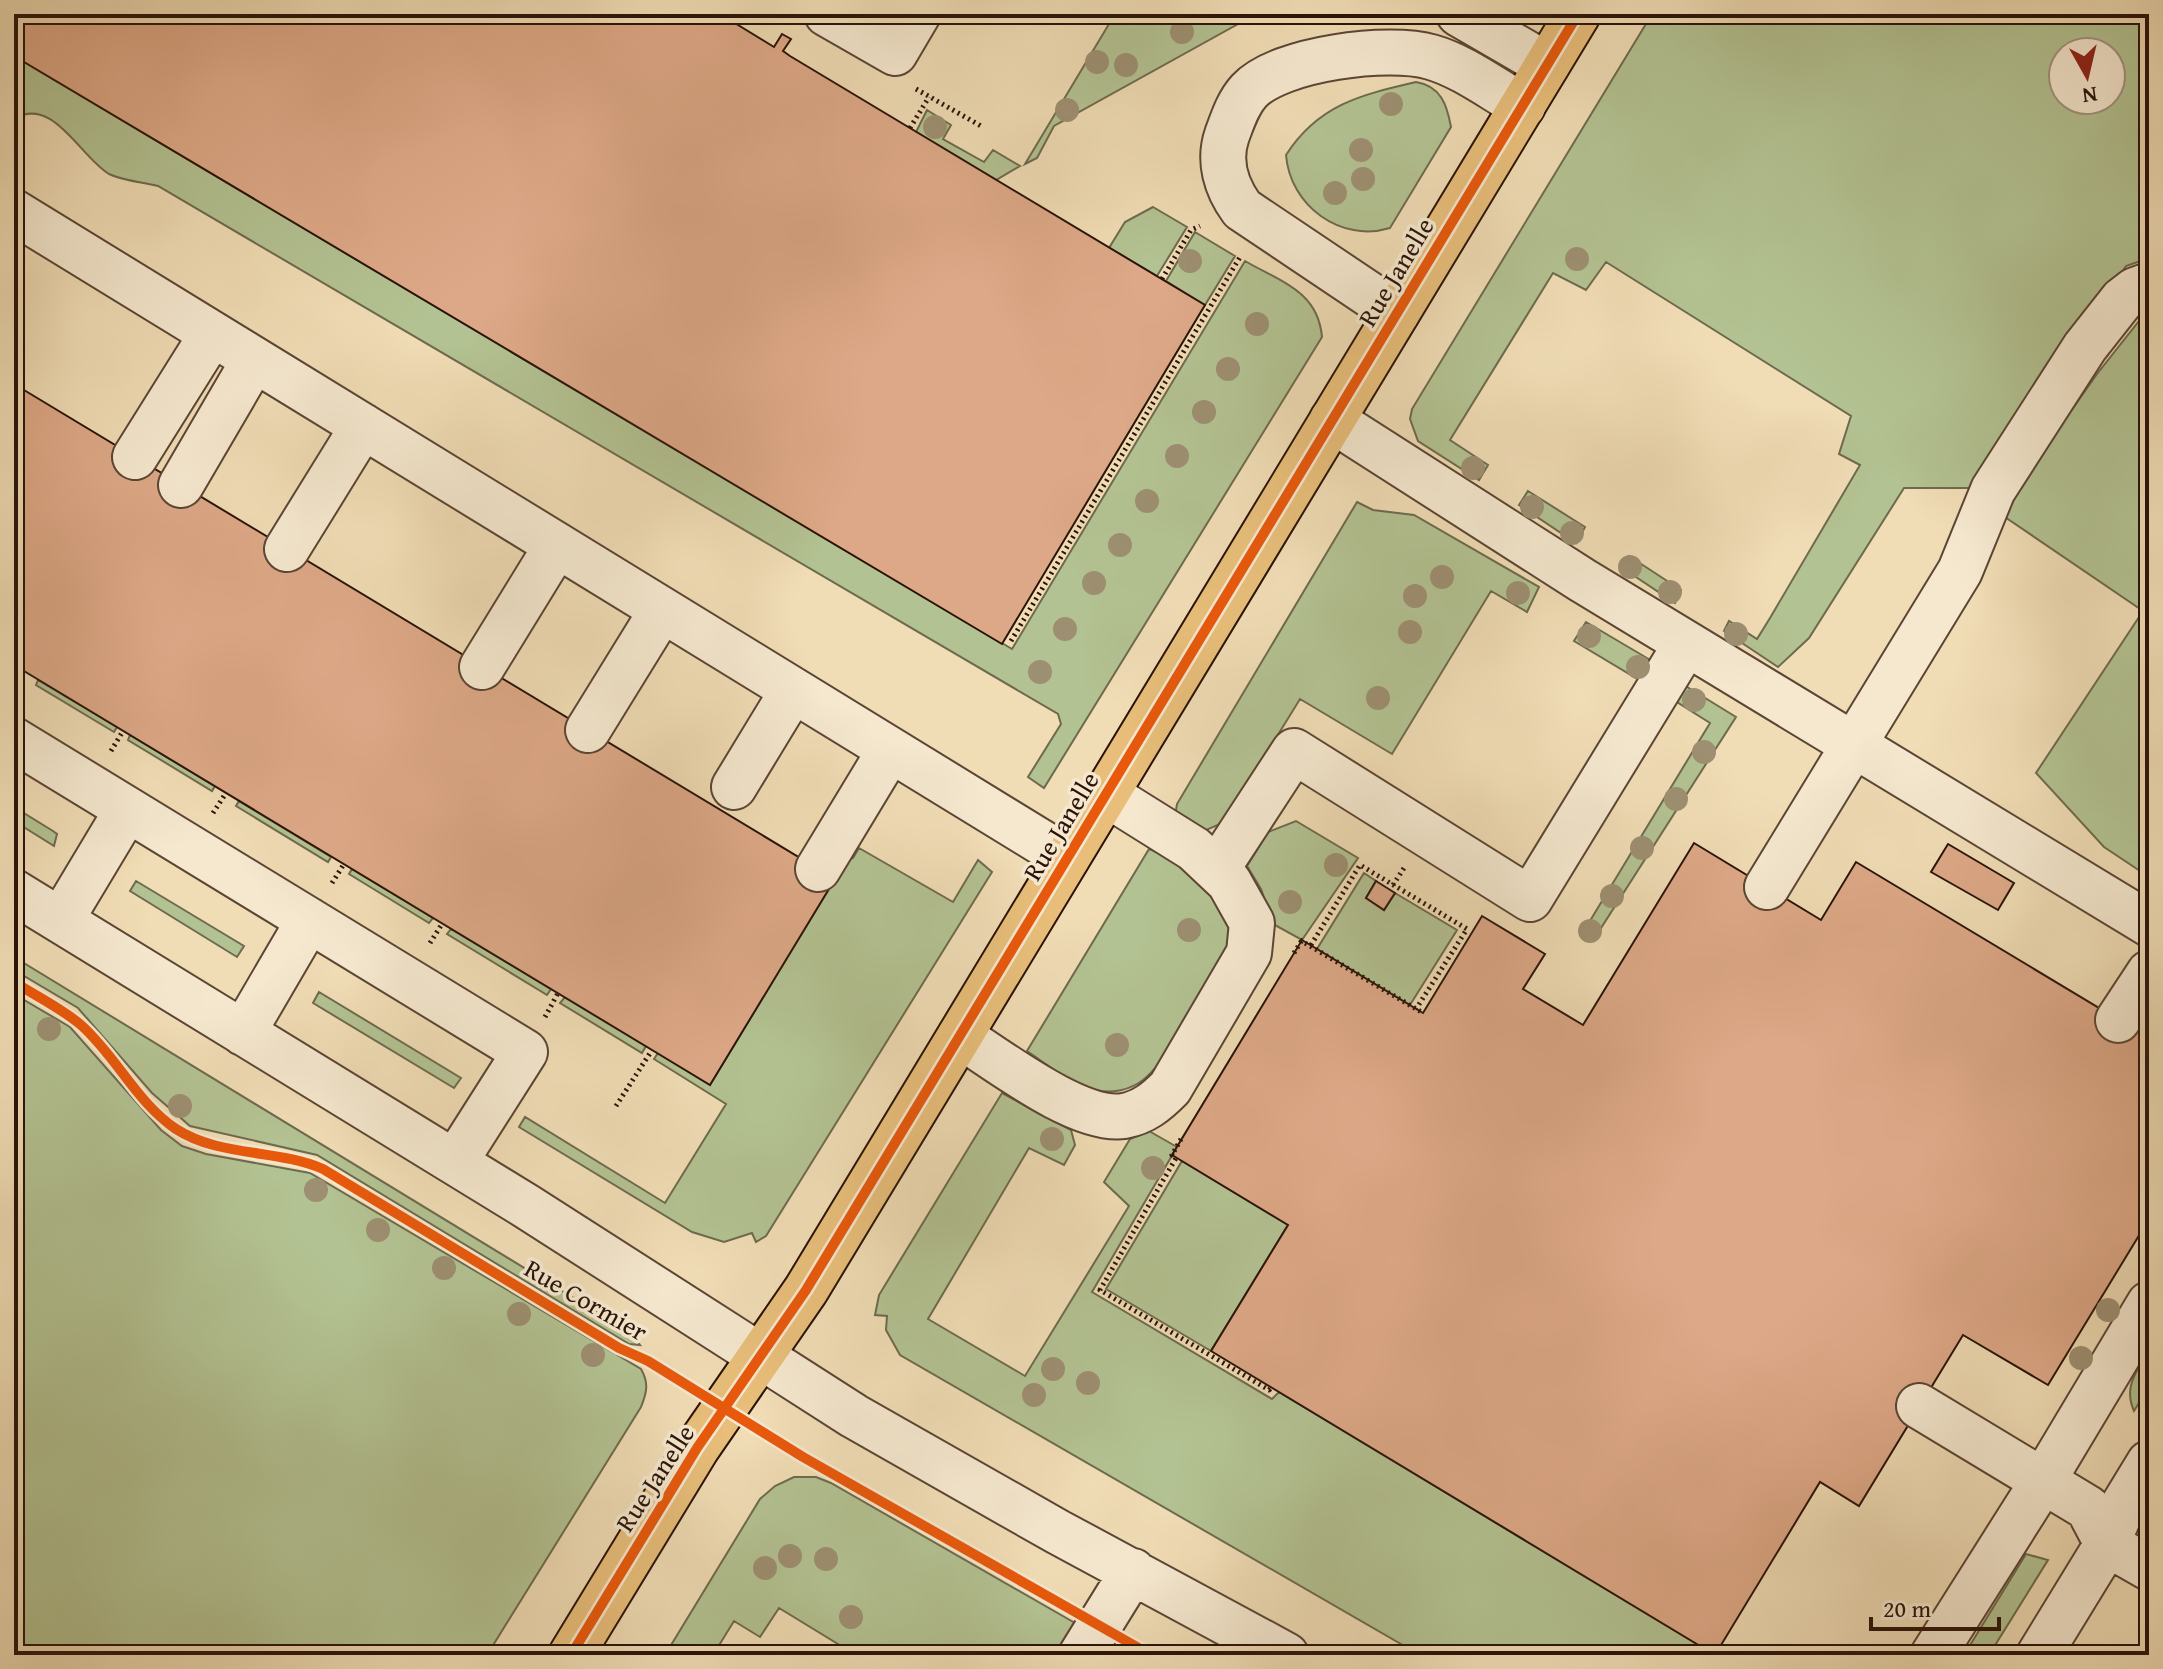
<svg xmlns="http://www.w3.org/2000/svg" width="2163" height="1669" viewBox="0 0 2163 1669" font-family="'Gentium Book Plus',serif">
<rect width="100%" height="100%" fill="#f0dcb5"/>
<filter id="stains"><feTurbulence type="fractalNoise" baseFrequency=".0025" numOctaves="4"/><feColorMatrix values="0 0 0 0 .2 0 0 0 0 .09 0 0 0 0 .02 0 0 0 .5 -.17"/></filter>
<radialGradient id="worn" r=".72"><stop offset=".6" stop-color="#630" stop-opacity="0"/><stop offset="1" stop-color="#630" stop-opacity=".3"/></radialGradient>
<path fill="#b3c292" stroke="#6e6a4e" stroke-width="2" fill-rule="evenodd" d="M1115 14H1256L1054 126 1037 158 1025 164Z
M1652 14H2149V258L2126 266 1975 488H1904L1809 638 1778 667 1724 631 1729 621 1757 639 1770 618 1860 465 1839 454 1851 416 1606 262 1586 290 1553 273 1450 440 1488 465 1479 480 1418 441 1410 419 1412 409ZM2063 52H2111V100H2063Z
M14 56 1012 649 1245 261C1281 282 1318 291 1322 337L1044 788 1028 777 1061 724 1058 714 158 186C143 182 123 181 109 174 80 157 53 95 14 119Z
M1416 82C1441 86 1447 105 1451 127L1390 228C1341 243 1290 206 1286 155 1318 105 1360 95 1416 82Z
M927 110 951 125 943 139 984 162 993 150 1020 166 996 180 916 132Z
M1153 207 1187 227 1157 276 1109 248 1125 222Z
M1195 232 1235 256 1205 305 1166 281Z
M2149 316V877L2104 847 2036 773 2143 611 1999 513 2097 374 2139 321Z
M1528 491 1585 527 1576 543 1519 505Z
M1357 502 1373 510 1414 515 1539 587 1527 612 1491 591 1392 754 1300 699 1231 811 1218 825 1204 831 1175 816 1177 804Z
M1629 556 1681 590 1675 603 1621 567Z
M1586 622 1652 661 1641 681 1574 641Z
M38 680 117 727 114 732 36 685Z
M1684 685 1736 717 1594 939 1582 934 1710 723 1677 702Z
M130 735 215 786 212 791 128 740Z
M239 801 331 857 328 862 236 806Z
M14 807 53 831 57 834 54 846 14 821Z
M1296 821 1358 858 1302 940 1273 924 1261 889 1247 866 1268 832Z
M859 848 953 902 978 860 992 872 766 1236 756 1242 752 1233 724 1242 692 1232 519 1127 525 1117 665 1203 726 1104 654 1059 658 1053 710 1085 845 861 853 858Z
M1149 849C1176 858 1227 896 1230 926 1230 932 1228 940 1228 946 1208 979 1171 1059 1143 1080 1130 1090 1112 1094 1096 1090 1072 1085 1048 1065 1027 1051Z
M352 869 433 918 429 923 349 874Z
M1364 873 1376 881 1366 898 1384 910 1395 893 1457 930 1410 1005 1317 949Z
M136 881 244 946 237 957 130 891Z
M451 929 551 989 547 995 447 934Z
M14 957 631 1333 640 1345 629 1344 317 1155 190 1126 152 1093 78 1008 14 970Z
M319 992 461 1078 454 1088 313 1003Z
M14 994 70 1027 161 1130 182 1146 206 1154 310 1173 641 1369C649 1383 647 1392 641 1407L487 1655H14Z
M565 997 646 1046 642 1053 560 1003Z
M1002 1093 1071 1130 1075 1145 1064 1165 1029 1148 928 1319 1025 1376 1129 1206 1104 1182 1130 1139 1149 1131 1177 1147 1092 1292 1272 1399 1279 1392 1715 1655H1420L900 1355 886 1330 887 1316 875 1315 879 1295Z
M1182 1161 1288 1225 1211 1351 1106 1289Z
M2149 1349V1387L2134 1411C2123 1387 2137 1371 2149 1349Z
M794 1477H816L831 1483 1075 1623 1056 1655H856L779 1608 760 1637 734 1621 713 1655H665L760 1499 775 1486Z
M2026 1554 2048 1560 1989 1655H1964Z"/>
<path fill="#dda887" stroke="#291309" stroke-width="2" d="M14 14H720L774 47 782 34 791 39 783 51 790 56 1205 305 1002 644 14 56Z
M14 384 835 879 710 1085 14 665Z
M1694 843 1821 920 1856 862 2149 1038V1219L2048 1385 1963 1335 1859 1506 1820 1482 1715 1655 1211 1351 1288 1225 1172 1155 1302 940 1423 1013 1482 916 1545 954 1523 989 1583 1025Z
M1948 844 2014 883 1998 910 1931 872Z
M1376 881 1395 893 1384 910 1366 898Z"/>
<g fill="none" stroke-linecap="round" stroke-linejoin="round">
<defs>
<path id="minor" d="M827 14 895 53 918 14
M1459 14 1547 65
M14 212 1067 858
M1397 313 1242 209C1226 187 1218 161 1227 135 1233 119 1238 103 1249 91 1280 58 1389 45 1431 57 1463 66 1494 90 1523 106
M1332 420 1582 580 2149 924
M135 457 212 334
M181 485 254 360
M287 549 363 426
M482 667 557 545
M588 730 662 610
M14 740 525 1052 455 1162
M734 787 793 690
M818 869 890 750
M1217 869 1294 751 1530 899 1686 644
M1767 887 1960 571 1993 490 2085 347 2122 300 2135 290 2149 285
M14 892 526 1206 854 1416 1058 1532 1286 1655
M61 920 127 810
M2118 1020 2149 973
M243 1033 309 920
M960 1036C998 1060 1079 1123 1124 1116 1144 1112 1156 1102 1170 1088L1249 953 1252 923 1229 882 1194 849 1106 794
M1919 1406 2088 1508 2107 1544
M2107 1544 2149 1568
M1081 1655 1133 1571
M1933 1655 2043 1481 2149 1304
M2039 1655 2107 1544 2124 1504 2149 1463"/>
<path id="major" d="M571 1655 697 1448 806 1290 1578 14"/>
</defs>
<use href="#minor" stroke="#5b4534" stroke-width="48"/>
<use href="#major" stroke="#291309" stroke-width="48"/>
<path stroke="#291309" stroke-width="5" stroke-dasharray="2 4" stroke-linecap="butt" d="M916 89 981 126
M910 128 929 97
M1162 279 1191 230 1200 226
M1011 641 1240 257
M111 751 123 731
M213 813 226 793
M332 883 344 864
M1393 885 1404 868
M1300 940 1423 1013
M430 943 442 924
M1311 945 1360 865 1467 929 1416 1009
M1294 953 1302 940
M545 1017 558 993
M616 1106 652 1050
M1181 1139 1172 1155 1176 1158 1100 1290 1269 1390 1271 1388"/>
<use href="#minor" stroke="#f5e8cf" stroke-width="44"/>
<use href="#major" stroke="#e8be7a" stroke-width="44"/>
<defs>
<path id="cycleway" d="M14 982C36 996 61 1008 81 1025 116 1056 137 1103 176 1129 219 1157 277 1149 323 1169L619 1348 648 1361 803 1457 1151 1655
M571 1655 697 1448 806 1290 1578 14"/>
</defs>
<use href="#cycleway" stroke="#f5e8cf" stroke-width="15"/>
<use href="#cycleway" stroke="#e8590c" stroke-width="10"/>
</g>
<g fill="#9d8f71">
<circle cx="1182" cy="32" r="12"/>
<circle cx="1097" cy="62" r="12"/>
<circle cx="1126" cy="65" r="12"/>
<circle cx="1391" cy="104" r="12"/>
<circle cx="1067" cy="110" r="12"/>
<circle cx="935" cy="127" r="12"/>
<circle cx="1361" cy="150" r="12"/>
<circle cx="1363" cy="179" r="12"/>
<circle cx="1335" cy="193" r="12"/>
<circle cx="1577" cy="259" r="12"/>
<circle cx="1190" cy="261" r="12"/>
<circle cx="1257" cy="324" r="12"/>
<circle cx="1228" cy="369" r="12"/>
<circle cx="1204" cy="412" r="12"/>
<circle cx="1177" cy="456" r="12"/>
<circle cx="1473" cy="468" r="12"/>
<circle cx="1147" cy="501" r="12"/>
<circle cx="1532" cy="507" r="12"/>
<circle cx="1572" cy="533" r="12"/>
<circle cx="1120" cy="545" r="12"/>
<circle cx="1630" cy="567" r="12"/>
<circle cx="1442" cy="577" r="12"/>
<circle cx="1094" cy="583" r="12"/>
<circle cx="1670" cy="592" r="12"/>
<circle cx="1518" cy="593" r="12"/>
<circle cx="1415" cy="596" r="12"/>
<circle cx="1065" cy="629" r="12"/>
<circle cx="1410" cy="632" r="12"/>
<circle cx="1736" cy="634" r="12"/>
<circle cx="1589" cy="636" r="12"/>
<circle cx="1638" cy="667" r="12"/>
<circle cx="1040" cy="672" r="12"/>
<circle cx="1378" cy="698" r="12"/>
<circle cx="1694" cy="700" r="12"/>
<circle cx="1704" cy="752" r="12"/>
<circle cx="1676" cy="799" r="12"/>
<circle cx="1642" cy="848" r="12"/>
<circle cx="1336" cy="865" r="12"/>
<circle cx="1612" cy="896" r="12"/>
<circle cx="1290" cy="902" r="12"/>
<circle cx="1189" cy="930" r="12"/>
<circle cx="1590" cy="931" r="12"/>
<circle cx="49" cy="1029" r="12"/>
<circle cx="1117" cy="1045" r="12"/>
<circle cx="180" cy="1106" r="12"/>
<circle cx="1052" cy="1139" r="12"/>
<circle cx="1153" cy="1168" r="12"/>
<circle cx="316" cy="1190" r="12"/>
<circle cx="378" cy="1230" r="12"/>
<circle cx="444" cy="1268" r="12"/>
<circle cx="2108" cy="1310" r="12"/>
<circle cx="519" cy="1314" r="12"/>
<circle cx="593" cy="1355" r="12"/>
<circle cx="2081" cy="1358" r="12"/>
<circle cx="1053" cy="1369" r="12"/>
<circle cx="1088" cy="1383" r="12"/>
<circle cx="1034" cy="1395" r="12"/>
<circle cx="790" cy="1556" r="12"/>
<circle cx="826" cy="1559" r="12"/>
<circle cx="765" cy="1568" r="12"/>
<circle cx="851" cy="1617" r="12"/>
</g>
<g text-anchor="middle" stroke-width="7" stroke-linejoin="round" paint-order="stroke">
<g font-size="26" fill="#291309" stroke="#f5e8cf">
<text transform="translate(1396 272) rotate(-59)" y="9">Rue Janelle</text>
<text transform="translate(1061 826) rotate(-59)" y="9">Rue Janelle</text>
<text transform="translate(586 1300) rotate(30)" y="9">Rue Cormier</text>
<text transform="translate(655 1478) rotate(-57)" y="9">Rue Janelle</text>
</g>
</g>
<rect width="2163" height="1669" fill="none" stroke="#f0dcb5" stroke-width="48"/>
<rect x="16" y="16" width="2131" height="1637" fill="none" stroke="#291309" stroke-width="4"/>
<rect x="24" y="24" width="2115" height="1621" fill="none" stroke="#291309" stroke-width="2"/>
<g transform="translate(2087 76) rotate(172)"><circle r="38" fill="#f5e8cf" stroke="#a39380" stroke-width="2"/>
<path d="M0-6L14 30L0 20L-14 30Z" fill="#8f2418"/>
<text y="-12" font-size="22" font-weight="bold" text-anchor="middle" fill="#291309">N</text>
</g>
<path d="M1871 1617v12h128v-12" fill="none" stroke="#291309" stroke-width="4"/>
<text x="1883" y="1617" font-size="24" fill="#291309" stroke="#f5e8cf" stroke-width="6" paint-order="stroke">20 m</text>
<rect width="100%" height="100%" filter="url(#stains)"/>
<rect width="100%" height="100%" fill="url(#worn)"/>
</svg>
